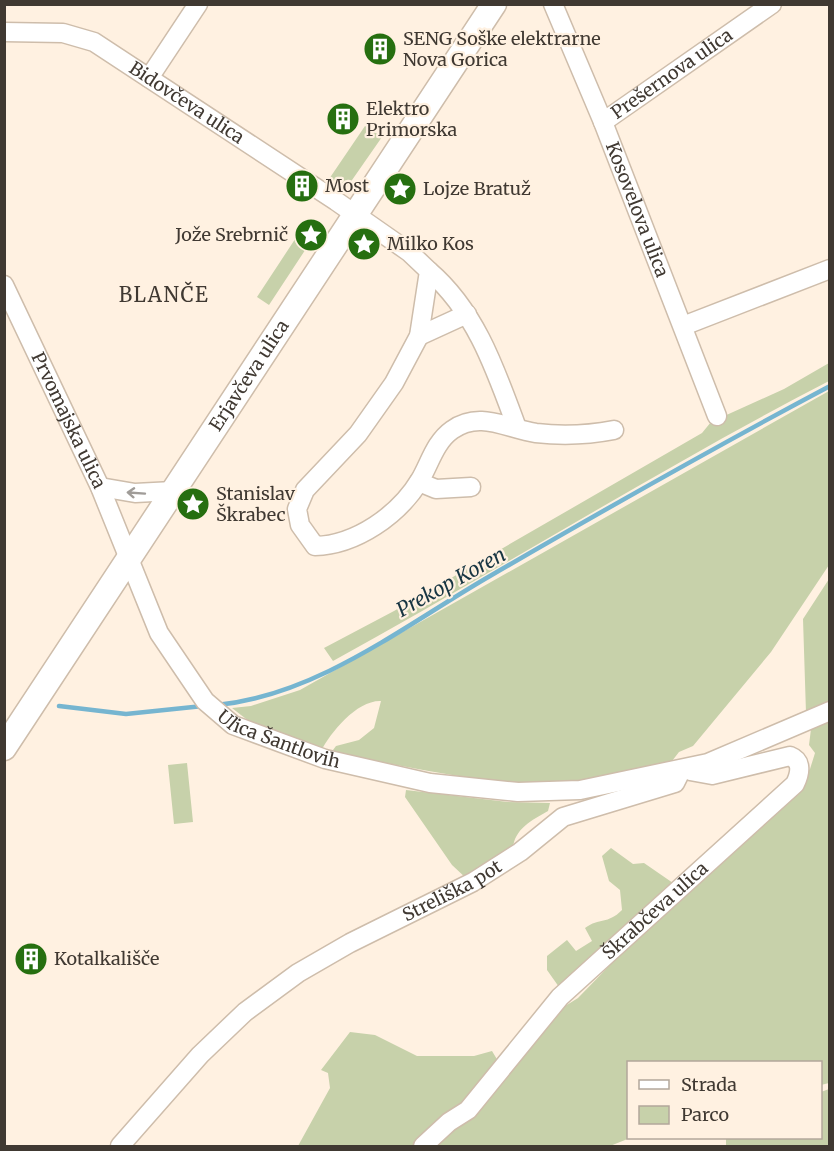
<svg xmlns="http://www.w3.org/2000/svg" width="834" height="1151" viewBox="0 0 834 1151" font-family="Merriweather,serif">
<rect width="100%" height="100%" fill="#fff1e1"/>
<path fill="#c7d1aa" d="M365 126 382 137 343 193 327 182Z
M305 224 317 232 269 305 257 297Z
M829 363V381C661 468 499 570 333 661L324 648 394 611 702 433 711 422 784 389Z
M829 391V565L771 652 693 746 679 752 672 761C642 768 612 778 582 782 499 790 416 767 335 754L333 750 336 746 359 740 374 728 381 701C357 700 331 732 321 751L250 722 232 708 251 706 300 690Z
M829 579V704L806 713 803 619Z
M829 721V1083L821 1085 820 1062H628L630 1138 610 1146H433L554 1013 578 998 648 926 791 791 810 769 815 753 809 745 811 729Z
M187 763 193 822 174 824 168 765Z
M406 790 508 802 550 803 548 811C532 820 514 829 513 849L467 879 452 865 405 797Z
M611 848 633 864 644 863 673 883 559 987 547 970V956L567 940 576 951 592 941 585 928C600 917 607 925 622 910L620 890 609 881 602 856Z
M350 1032 375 1035 417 1056H474L492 1051 501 1066 492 1078 416 1146H298L330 1088 328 1073 321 1070Z
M829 1089V1146H726V1138H820L821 1092Z"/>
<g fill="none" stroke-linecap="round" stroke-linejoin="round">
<path stroke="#76b5d0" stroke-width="4.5" d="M217 705C318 695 405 625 490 576 602 511 715 447 830 386
M59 706 126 714 203 706"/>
<defs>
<g id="minor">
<path id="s1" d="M553 4 603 122 717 416"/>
<path id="s2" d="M4 32 63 33 94 42 336 201 409 252 429 271 419 336 394 383 358 434 305 490 297 509 300 525 315 546C356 545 399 515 420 480 430 463 435 442 452 430 480 410 507 429 536 433 562 436 588 435 614 430"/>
<path d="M149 78 198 4"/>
<path id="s3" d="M603 122 772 4"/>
<path d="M429 271C476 311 496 371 517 428"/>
<path id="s4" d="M4 285 100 487 159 633 205 701 233 725 325 759 430 783 518 792 580 790 708 763 830 711"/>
<path d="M683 326 830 269"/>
<path d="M419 336 467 314"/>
<path d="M419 482 436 489 471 487"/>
<path d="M100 487 135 493 173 491"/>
<path id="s5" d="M120 1146 200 1055 245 1012 298 973 350 943 473 882 520 852 563 817 675 783 681 771"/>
<path id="s6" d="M423 1146 449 1122 468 1110 560 997 795 784C800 774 803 761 790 756L712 775 690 771"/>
</g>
<g id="major">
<path id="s7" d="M4 748 494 4"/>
</g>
</defs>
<use href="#minor" stroke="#cebdab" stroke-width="21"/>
<use href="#major" stroke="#cebdab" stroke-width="27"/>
<use href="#minor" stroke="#fff" stroke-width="18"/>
<use href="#major" stroke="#fff" stroke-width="24"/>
</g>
<defs><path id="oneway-shaft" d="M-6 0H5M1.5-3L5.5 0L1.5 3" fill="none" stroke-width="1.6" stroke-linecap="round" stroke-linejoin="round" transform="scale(1.5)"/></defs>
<use stroke="#a09c98" href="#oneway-shaft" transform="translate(136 493) rotate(-176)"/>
<defs>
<symbol id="building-disc" viewBox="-11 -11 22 22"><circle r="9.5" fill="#266f10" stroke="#fff1e1"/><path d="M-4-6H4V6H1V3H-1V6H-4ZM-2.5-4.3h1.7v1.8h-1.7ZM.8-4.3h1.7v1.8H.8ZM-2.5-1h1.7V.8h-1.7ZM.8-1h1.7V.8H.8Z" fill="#fff"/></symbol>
<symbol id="sight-disc" viewBox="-11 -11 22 22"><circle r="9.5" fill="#266f10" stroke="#fff1e1"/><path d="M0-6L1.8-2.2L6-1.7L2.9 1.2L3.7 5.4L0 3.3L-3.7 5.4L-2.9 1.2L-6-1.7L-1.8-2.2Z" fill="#fff"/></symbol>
</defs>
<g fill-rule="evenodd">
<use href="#building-disc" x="361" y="30" width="38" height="38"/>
<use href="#building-disc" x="324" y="100" width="38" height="38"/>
<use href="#building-disc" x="283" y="167" width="38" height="38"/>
<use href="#sight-disc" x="381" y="170" width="38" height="38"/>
<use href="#sight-disc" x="292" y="216" width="38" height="38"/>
<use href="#sight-disc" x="345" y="225" width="38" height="38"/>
<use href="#sight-disc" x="174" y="485" width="38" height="38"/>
<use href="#building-disc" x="12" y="940" width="38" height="38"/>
</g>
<g text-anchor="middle" stroke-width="4.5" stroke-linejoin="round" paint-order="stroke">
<g font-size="18" fill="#403932" stroke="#fff1e1" text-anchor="start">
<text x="403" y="45">SENG Soške elektrarne<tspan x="403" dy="21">Nova Gorica</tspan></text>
<text x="366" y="115">Elektro<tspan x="366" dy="21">Primorska</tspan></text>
<text x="325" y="192">Most</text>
<text x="423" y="195">Lojze Bratuž</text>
<text x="288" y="241" text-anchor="end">Jože Srebrnič</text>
<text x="387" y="250">Milko Kos</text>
<text x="216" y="500">Stanislav<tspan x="216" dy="21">Škrabec</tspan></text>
<text x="54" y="965">Kotalkališče</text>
</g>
<g font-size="18" fill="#403932" stroke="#fff1e1">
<text dy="6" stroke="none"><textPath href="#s3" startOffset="84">Prešernova ulica</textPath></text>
<text dy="6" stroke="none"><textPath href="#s2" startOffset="202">Bidovčeva ulica</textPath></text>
<text dy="6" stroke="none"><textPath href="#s1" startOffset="222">Kosovelova ulica</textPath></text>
<text dy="6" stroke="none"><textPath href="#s7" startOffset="446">Erjavčeva ulica</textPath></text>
<text dy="6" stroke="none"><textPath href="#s4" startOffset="150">Prvomajska ulica</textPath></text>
<text dy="6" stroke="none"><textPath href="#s4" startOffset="548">Ulica Šantlovih</textPath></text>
<text dy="6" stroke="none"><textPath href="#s5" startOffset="424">Streliška pot</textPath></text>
<text dy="6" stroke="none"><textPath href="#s6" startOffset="332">Škrabčeva ulica</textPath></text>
</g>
<g font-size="20" letter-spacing="1.5" fill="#403932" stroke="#fff1e1">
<text x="164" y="302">BLANČE</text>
</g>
<g font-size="20" font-style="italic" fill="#173542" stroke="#fff1e1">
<text transform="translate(451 582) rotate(-29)" y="7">Prekop Koren</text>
</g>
</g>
<rect width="834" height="1151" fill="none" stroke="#403932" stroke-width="12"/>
<rect x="627" y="1061" width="195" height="78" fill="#fff1e1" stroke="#b3a79b" stroke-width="1.5"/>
<rect x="639" y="1080" width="30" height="9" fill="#ffffff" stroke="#b3a79b" stroke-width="1.5"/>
<text x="681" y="1091" font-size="18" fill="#403932">Strada</text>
<rect x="639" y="1106" width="30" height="18" fill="#c7d1aa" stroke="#b3a79b" stroke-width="1.5"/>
<text x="681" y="1121" font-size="18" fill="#403932">Parco</text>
</svg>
